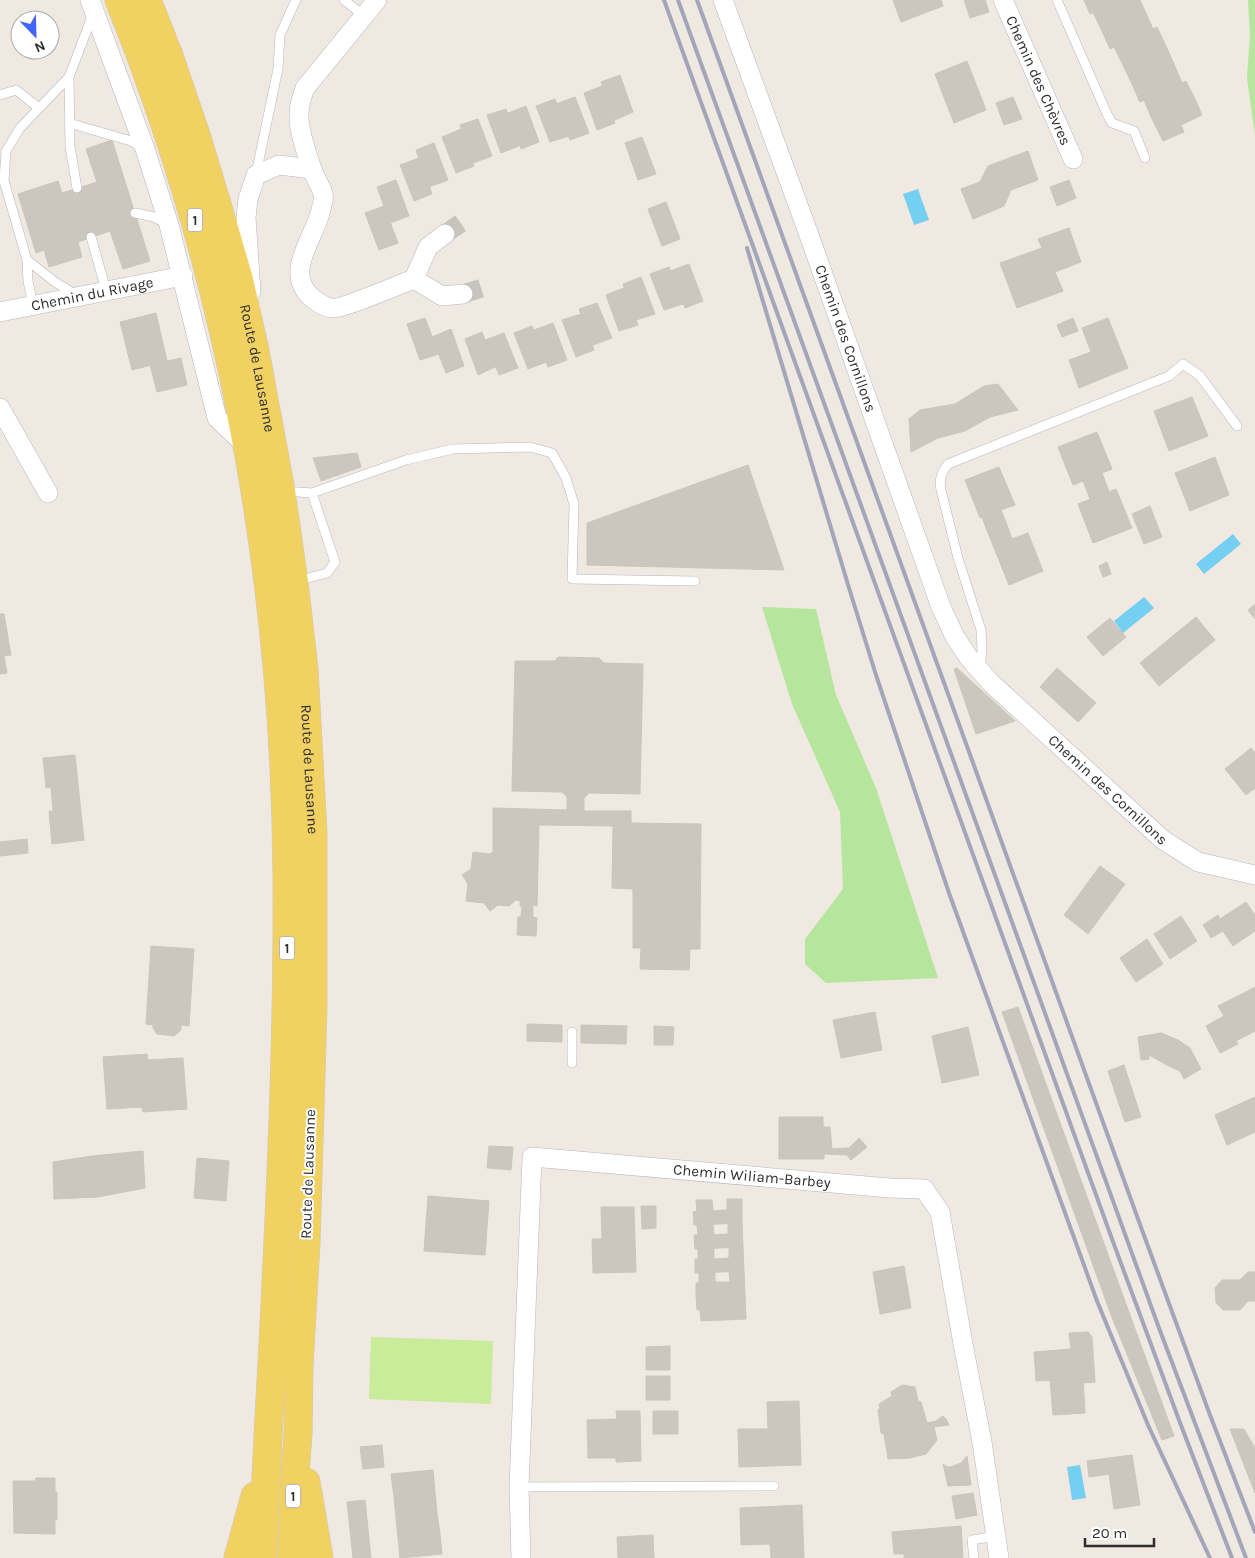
<svg xmlns="http://www.w3.org/2000/svg" width="1255" height="1558" viewBox="0 0 1255 1558" font-family="Karla,sans-serif">
<rect width="100%" height="100%" fill="#efe9e1"/>
<path fill="#b6e59e" d="M1248 0H1255V135L1247 78 1250 34Z
M762 607 816 609 836 695 876 788 938 978 826 983 805 964V939L843 889 840 812 792 704Z"/>
<path fill="#c9ec9a" d="M371 1337 493 1341 491 1404 369 1399Z"/>
<path fill="#75cff0" d="M918 189 929 220 914 225 903 194Z
M1233 534 1241 544 1204 574 1196 564Z
M1144 597 1154 608 1123 633 1114 621Z
M1080 1465 1086 1498 1072 1500 1067 1467Z"/>
<path fill="#cbc7bf" stroke="#cbc5ba" d="M893 0H941L943 6 901 22Z
M964 0H985L989 12 970 18Z
M1084 0H1120L1090 14Z
M1120 0H1140L1145 11 1102 31 1093 12Z
M1145 11 1153 29 1110 49 1102 31Z
M1157 27 1166 46 1123 65 1114 47Z
M1166 46 1174 64 1132 84 1123 65Z
M967 61 986 110 954 123 935 74Z
M1174 64 1182 83 1140 102 1132 84Z
M620 75 633 112 615 120 601 82Z
M1186 81 1195 99 1152 119 1144 100Z
M602 86 615 123 597 130 584 93Z
M575 97 589 133 570 140 556 104Z
M1013 97 1022 119 1004 125 996 103Z
M555 99 569 136 550 142 536 106Z
M1195 99 1202 115 1181 125 1184 132 1163 141 1152 119Z
M526 106 539 142 521 149 508 113Z
M506 109 519 146 501 153 487 115Z
M478 119 492 156 473 163 460 125Z
M461 129 474 166 456 173 442 137Z
M642 137 656 174 638 180 625 143Z
M112 140 150 261 123 269 110 231 78 242 82 257 49 267 44 250 36 253 18 194 58 181 62 193 97 182 86 149Z
M434 143 448 180 429 187 416 150Z
M1028 151 1038 180 1011 190 1004 206 973 219 961 189 980 182 988 166Z
M419 158 432 194 414 201 400 165Z
M396 180 409 216 390 223 377 187Z
M1069 180 1076 198 1057 206 1050 187Z
M666 202 680 239 662 246 648 209Z
M384 206 398 243 379 250 365 213Z
M1069 228 1081 262 1055 272 1063 291 1017 308 1000 263 1042 248 1038 239Z
M689 264 703 301 685 308 670 271Z
M669 267 683 304 664 310 650 274Z
M641 277 655 314 636 320 623 284Z
M624 288 638 325 619 331 606 295Z
M597 303 612 338 593 345 579 309Z
M156 313 167 361 132 370 120 322Z
M581 314 594 350 576 357 562 320Z
M425 318 439 354 420 360 407 324Z
M1073 318 1078 331 1062 337 1057 325Z
M1108 318 1128 368 1079 388 1069 360 1091 352 1082 328Z
M553 323 567 360 548 367 534 330Z
M532 326 546 362 528 369 514 333Z
M451 329 464 366 446 373 432 337Z
M482 332 495 367 478 375 465 339Z
M504 333 518 368 499 375 485 340Z
M181 358 187 385 157 392 150 365Z
M998 384 1018 410 990 417 965 431 955 404 984 386Z
M1192 397 1208 436 1169 451 1154 411Z
M955 404 965 431 938 438 911 452 909 419 920 410Z
M1097 432 1112 469 1102 473 1109 492 1090 499 1083 481 1073 485 1058 447Z
M357 453 361 467 321 481 313 458Z
M1215 457 1229 495 1190 511 1175 473Z
M748 465 784 570 587 565V523Z
M999 467 1015 505 1001 510 1007 525 988 533 982 517 980 518 965 480Z
M1116 489 1132 528 1093 543 1078 504Z
M1150 506 1162 537 1144 544 1132 514Z
M1007 525 1012 539 1028 533 1043 571 1009 585 988 533Z
M1107 562 1111 574 1103 577 1099 566Z
M1255 604V619L1248 610Z
M0 614H4L11 655 4 656 7 673 0 674Z
M1196 617 1215 640 1159 686 1140 663Z
M1110 618 1126 637 1103 656 1087 637Z
M558 657 599 658 604 663 643 664 640 794 589 793 584 798V811H631V823L701 824 700 949H690L689 970 640 969 641 948H633V889L612 888 613 826 539 825 537 906 533 905V917L537 918 536 936 517 935 518 917H521L522 906H520V901L516 900 509 906 498 905 490 911 484 903 466 901 468 884 462 875 471 869 473 852 490 854 493 852V808L567 810V797L562 792 512 791 515 661H555Z
M957 668 1015 721 976 734 954 669Z
M1057 668 1096 703 1078 722 1040 687Z
M1251 748 1255 753V788L1246 795 1225 769Z
M75 755 84 840 52 844 49 811H53L51 787 46 788 43 758Z
M27 839 28 853 0 856V842Z
M1100 866 1125 884 1088 934 1064 915Z
M1246 902 1255 915V931L1233 946 1223 931 1211 938 1203 925 1218 915 1220 919Z
M1181 916 1197 941 1170 959 1154 934Z
M1147 939 1163 964 1136 982 1120 958Z
M151 946 194 949 189 1026 181 1025V1030L174 1036 157 1034 153 1028V1025L146 1024Z
M1255 987V1015L1244 993Z
M1244 993 1255 1015V1031L1236 1041 1238 1044 1220 1053 1206 1026 1224 1016 1218 1006Z
M1018 1007 1174 1436 1162 1440 1111 1315 1002 1012Z
M875 1012 882 1050 841 1058 833 1020Z
M527 1024 562 1025V1042L527 1041Z
M581 1025 627 1026 626 1044 581 1043Z
M654 1026 674 1027 673 1045H654Z
M968 1027 979 1075 942 1083 932 1036Z
M1161 1033 1178 1040 1167 1065 1149 1055V1059L1141 1060 1138 1037Z
M1178 1040 1190 1048 1201 1069 1184 1079 1180 1071 1167 1065Z
M147 1054 148 1060 183 1058 187 1109 143 1112 142 1107 107 1109 103 1057Z
M1124 1065 1141 1117 1125 1122 1108 1071Z
M1255 1097V1132L1227 1145 1215 1115Z
M779 1117H823V1127H830L832 1149 849 1148 859 1138 867 1147 851 1160 847 1155 824 1154V1159H779Z
M489 1146 513 1147 511 1170 487 1168Z
M143 1151 145 1188 98 1197 54 1199 53 1162 92 1156Z
M197 1158 229 1161 226 1201 194 1198Z
M428 1196 489 1201 485 1255 424 1251Z
M727 1199H742V1223L694 1225 693 1212 697 1211 696 1200H712L713 1211 727 1210Z
M641 1206H656V1228L642 1229Z
M601 1207H634L636 1272 593 1273 592 1239H602Z
M742 1223 743 1247 695 1249 694 1235H698L697 1225H713L714 1235 728 1234V1224Z
M743 1247 744 1271 695 1273V1259H698V1249H714V1259L729 1258V1248Z
M904 1266 911 1308 880 1314 873 1272Z
M744 1271 745 1295 696 1296V1283H699V1273L715 1272V1282H730L729 1272Z
M1248 1272H1255V1301H1248L1240 1310H1223L1216 1303 1215 1288 1222 1280H1240Z
M745 1295 746 1319 701 1321 700 1310H697L696 1296Z
M1088 1332 1092 1337 1095 1382 1083 1383V1378L1036 1381 1034 1352 1071 1349 1069 1333Z
M670 1346V1370H646V1347Z
M646 1376H670V1400H646Z
M1083 1378 1085 1413 1053 1415 1050 1380Z
M902 1385 915 1387 918 1401 921 1402 927 1423 936 1421 943 1416 946 1419 949 1425 934 1427 937 1440 926 1454 910 1458 888 1459 884 1434 881 1433 878 1410 880 1408 879 1404 892 1396 891 1392Z
M799 1401 801 1465 739 1467 738 1429H768L767 1402Z
M616 1411H640L641 1461 616 1462V1458H588L587 1420 617 1419Z
M653 1411H678V1434H653Z
M1230 1429H1244L1255 1448V1493Z
M382 1445 384 1467 363 1469 360 1447Z
M1132 1455 1140 1505 1114 1509 1109 1474 1089 1477 1087 1461Z
M967 1456 971 1485 948 1486 943 1464 947 1467H951L961 1463Z
M433 1470 435 1492 394 1497 391 1474Z
M36 1478H55V1492H57V1520H55V1534L14 1533 13 1481H35Z
M435 1492 437 1513 396 1518 394 1497Z
M973 1493 977 1515 956 1519 952 1496Z
M365 1500 371 1558H353L347 1502Z
M802 1505 804 1558H771L770 1544 741 1545 740 1508Z
M437 1513 440 1534 398 1538 396 1518Z
M961 1526 963 1558H904V1554H894L892 1532Z
M440 1534 442 1554 400 1558 398 1538Z
M653 1535 654 1558H618L617 1537Z"/>
<g fill="none" stroke-linecap="round" stroke-linejoin="round">
<path stroke="#c8c4bd" stroke-width="19" stroke-dasharray="19 9" stroke-linecap="butt" d="M445 234 464 221
M463 294 482 288"/>
<defs>
<path id="lane" d="M344 0 364 16
M1057 0 1107 114 1112 123 1134 131 1145 158
M0 95 16 90 39 108
M69 123 131 141 142 147
M256 174 278 69 280 35 296 0
M77 188 70 147 69 77 93 14
M135 213 154 217 167 224
M91 237 106 290
M27 260 55 282 76 295
M33 305 28 281 27 260 4 181 6 151 20 128 69 77
M284 491 312 493 406 460 453 449 530 447 552 453 566 478 574 504 572 579 695 581
M297 581 327 573 335 562 312 493
M980 669 982 649 981 630 958 558 941 490C939 479 941 473 948 464L1169 376 1183 364 1200 376 1237 426
M572 1063V1032
M519 1487 774 1486
M974 1558 972 1540 996 1536"/>
<g id="street">
<path d="M90 0 145 149 169 225 217 418 247 447"/>
<path d="M377 0 305 88C302 96 299 105 299 114 298 130 307 154 312 169 315 178 321 186 323 194 324 197 323 202 322 205 318 235 282 270 311 297 316 301 324 307 331 308 341 310 400 284 414 279L428 247 445 234"/>
<path id="s1" d="M723 0 809 235 941 607 955 637 969 658 991 683 1163 840 1198 862 1255 875"/>
<path id="s2" d="M1003 0 1073 159"/>
<path d="M414 279 442 296 463 294"/>
<path d="M251 291 246 218 248 199 256 175 279 165 312 169"/>
<path id="s3" d="M0 312 183 276"/>
<path d="M0 408 48 493"/>
<path id="s4" d="M521 1558 519 1487 532 1157 890 1188 924 1189 940 1212 963 1344 982 1442 999 1558"/>
</g>
<g id="primary">
<path d="M119 0C231 277 285 577 287 876 288 1019 282 1162 275 1304 271 1389 265 1473 263 1558"/>
<path id="s5" d="M147 0 169 56 197 138 219 211 239 280 255 351 281 491 294 582 304 669 313 833V1007L306 1243 299 1366 298 1434 294 1487 292 1558"/>
<path d="M306 1482 319 1558"/>
<path d="M238 1558 255 1496"/>
</g>
</defs>
<use href="#lane" stroke="#b4b7c1" stroke-width="10"/>
<use href="#street" stroke="#b4b7c1" stroke-width="20"/>
<use href="#primary" stroke="#c9c9c9" stroke-width="29"/>
<use href="#lane" stroke="#fff" stroke-width="9"/>
<use href="#street" stroke="#fff" stroke-width="19"/>
<use href="#primary" stroke="#f2d163" stroke-width="28"/>
<path stroke="#a3a6b8" stroke-width="4" d="M664 0 1112 1239 1179 1420 1232 1558
M678 0 1159 1328 1246 1558
M697 0 1142 1230 1210 1415 1255 1532
M747 248 849 588 876 675 949 893 1097 1301 1148 1425 1210 1558"/>
</g>
<g text-anchor="middle" stroke-width="4" stroke-linejoin="round" paint-order="stroke">
<g fill="#fff" stroke="#6d6d6d" stroke-width="1">
<rect x="187.5" y="208.5" width="15" height="23" rx="4"/>
<rect x="279.5" y="936.5" width="15" height="23" rx="4"/>
<rect x="285.5" y="1484.5" width="15" height="23" rx="4"/>
</g>
<g font-size="14" font-weight="bold" fill="#2e2e2e">
<text x="195" y="225">1</text>
<text x="287" y="953">1</text>
<text x="293" y="1501">1</text>
</g>
<g font-size="15" fill="#2e2e2e" stroke="#fff">
<text dy="5" stroke="none"><textPath href="#s2" startOffset="88">Chemin des Chèvres</textPath></text>
<text dy="5" stroke="none"><textPath href="#s3" startOffset="94">Chemin du Rivage</textPath></text>
<text dy="5" stroke="none"><textPath href="#s1" startOffset="360">Chemin des Cornillons</textPath></text>
<text dy="5" stroke="none"><textPath href="#s5" startOffset="385">Route de Lausanne</textPath></text>
<text dy="5" stroke="none"><textPath href="#s5" startOffset="790">Route de Lausanne</textPath></text>
<text dy="5" stroke="none"><textPath href="#s1" startOffset="895">Chemin des Cornillons</textPath></text>
<text transform="translate(308 1174) rotate(-88)" y="5">Route de Lausanne</text>
<text dy="5" stroke="none"><textPath href="#s4" startOffset="622">Chemin Wiliam-Barbey</textPath></text>
</g>
</g>
<g transform="translate(35 35) rotate(157)"><circle r="24" fill="#ffffff" stroke="#ababab"/>
<path d="M0-4L9 19L0 12L-9 19Z" fill="#4264fb"/>
<text y="-8" font-size="14" font-weight="bold" text-anchor="middle" fill="#2e2e2e">N</text>
</g>
<path d="M1085 1538v8h69v-8" fill="none" stroke="#2e2e2e" stroke-width="2.5"/>
<text x="1092" y="1538" font-size="15" fill="#2e2e2e" stroke="#ffffff" stroke-width="4" paint-order="stroke">20 m</text>
</svg>
